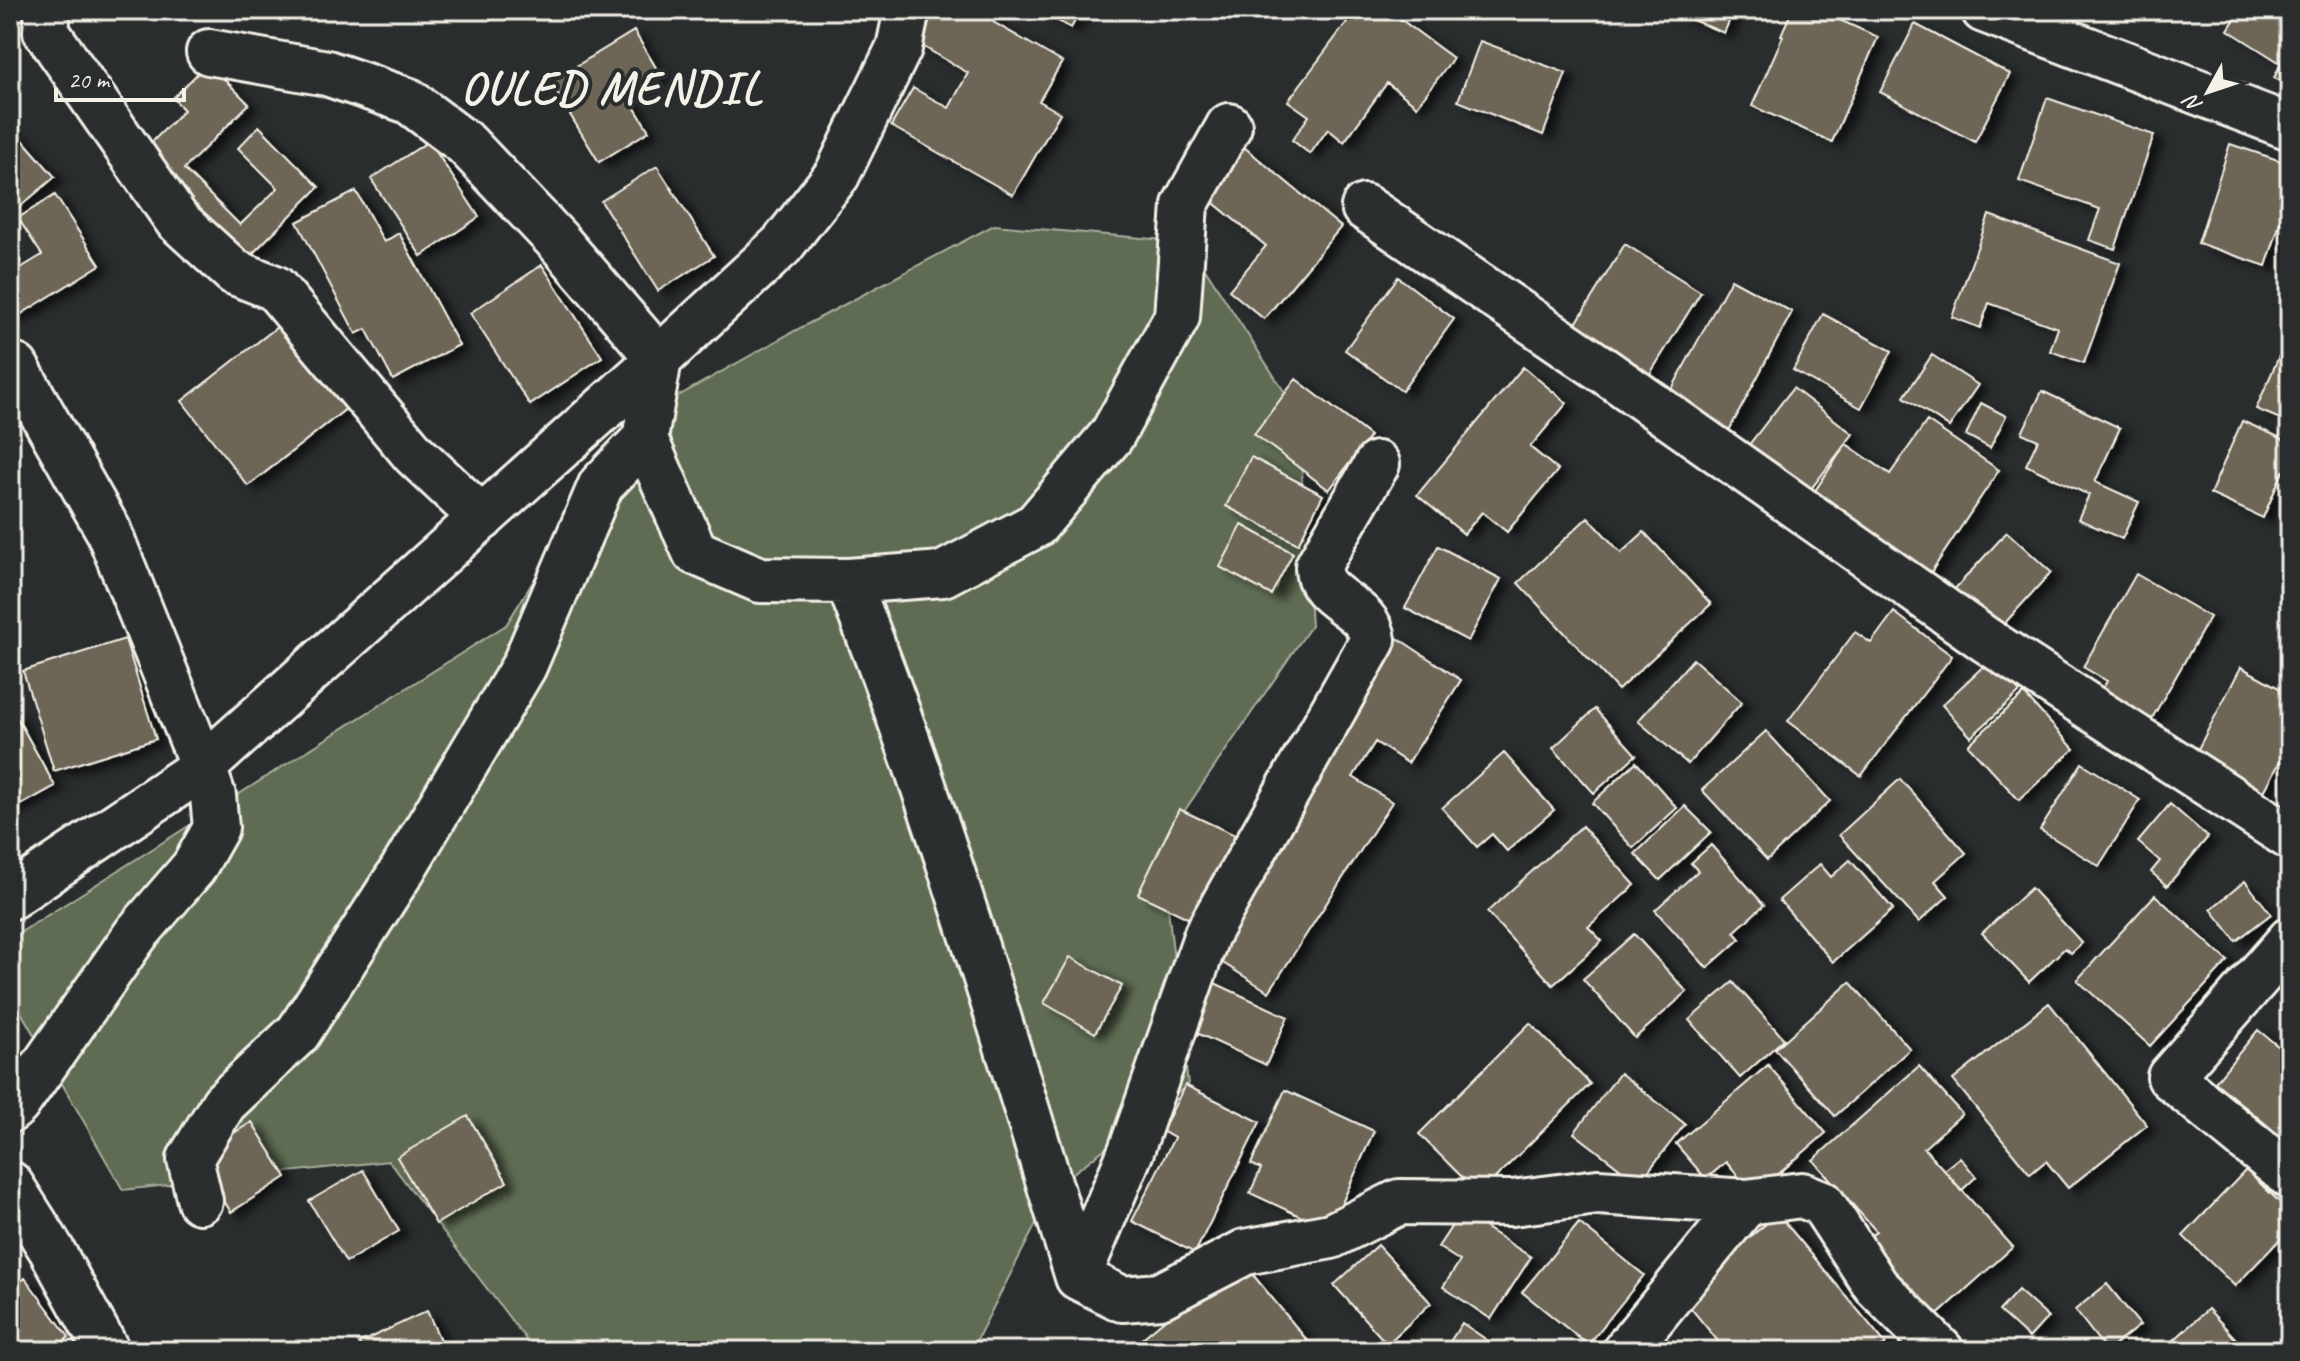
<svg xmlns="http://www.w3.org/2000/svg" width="2300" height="1361" viewBox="0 0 2300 1361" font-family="Caveat,sans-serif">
<defs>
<filter id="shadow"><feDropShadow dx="9" dy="5" stdDeviation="4" flood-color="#0009"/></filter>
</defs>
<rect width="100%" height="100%" fill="#2a2d2e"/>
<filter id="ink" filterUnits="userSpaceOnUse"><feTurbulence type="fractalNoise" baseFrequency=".0125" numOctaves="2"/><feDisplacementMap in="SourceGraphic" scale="16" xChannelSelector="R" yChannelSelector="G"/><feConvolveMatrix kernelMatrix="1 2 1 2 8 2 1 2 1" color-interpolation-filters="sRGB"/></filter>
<g filter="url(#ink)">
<path fill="#5f6c53" stroke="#aaae9e" stroke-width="2" d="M994 225 1188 242 1298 413 1311 626 1161 845 1188 1085 1055 1187 971 1351H535L389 1161 123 1190 10 993V939L506 625 632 422 789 334Z"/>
<path fill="#6d6555" stroke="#f4f1e8" stroke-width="2" filter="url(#shadow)" d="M929 10H1000L993 22 1062 62 1039 101 1060 113 1013 195 891 126 913 88 949 108 968 73 914 41Z
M1038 10H1081L1071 28Z
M1356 10H1388L1453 58 1417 106 1387 83 1344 142 1328 129 1310 154 1292 140 1309 116 1288 101Z
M1668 10H1734L1724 33Z
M1792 10H1817L1878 37 1832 142 1752 106 1783 36 1781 35Z
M2240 10H2290V69L2228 30Z
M1915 24 2010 74 1975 142 1880 92Z
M634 31 661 76 628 97 649 131 599 162 550 82Z
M1480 41 1566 73 1543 135 1458 101Z
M208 63 249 104 184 169 240 225 278 188 238 148 259 126 319 187 243 263 137 157 184 110 173 98Z
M2280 65 2290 69V85L2274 78Z
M2047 98 2154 135 2115 249 2089 240 2100 209 2019 181Z
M15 131 55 177 10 215V135Z
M429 141 479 217 421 256 371 179Z
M2230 144 2290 164V193L2266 266 2198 243Z
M1244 147 1341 227 1264 319 1229 290 1266 246 1204 195Z
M657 166 714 256 658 291 601 201Z
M356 191 384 242 399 233 459 345 393 380 366 329 356 334 297 222Z
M55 195 100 265 10 321V256L19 269 42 255 18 218Z
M1989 215 2120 263 2084 363 2050 351 2058 328 1989 303 1980 328 1952 317Z
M1625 244 1701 292 1648 377 1572 330Z
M542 265 602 357 530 405 470 313Z
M1398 277 1454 319 1402 391 1345 350Z
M1731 279 1792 312 1716 455 1654 422Z
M1823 314 1892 351 1861 408 1793 370Z
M281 324 347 408 248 486 182 401Z
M2284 345 2290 347V423L2256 409Z
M1932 355 1978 385 1949 427 1904 397Z
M1523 367 1567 403 1530 447 1558 470 1507 532 1482 512 1464 534 1417 495Z
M1296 379 1370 436 1329 490 1254 434Z
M1793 388 1853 434 1794 511 1734 464Z
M2042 391 2120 428 2095 482 2139 502 2122 539 2078 519 2089 495 2026 465 2038 440 2022 433Z
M1981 403 2006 416 1990 448 1966 435Z
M1927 421 1999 470 1919 590 1801 512 1846 444 1890 474Z
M2242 421 2290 442V474L2283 471 2263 518 2210 494Z
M1251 457 1323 495 1298 544 1226 506Z
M1588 517 1621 553 1644 532 1711 604 1618 690 1518 583Z
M1242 525 1293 553 1271 595 1220 567Z
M2007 532 2051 572 1995 634 1951 593Z
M1438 546 1501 579 1468 641 1405 608Z
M2136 574 2210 617 2147 727 2097 698 2107 681 2083 667Z
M1894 612 1952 656 1861 776 1788 721 1855 632 1871 643Z
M1396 637 1461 680 1408 763 1375 742 1353 777 1392 802 1269 992 1215 958 1226 902Z
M125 639 156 739 54 771 23 671Z
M1693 659 1742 702 1688 764 1638 721Z
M1990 660 2020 692 1971 737 1942 705Z
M2241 667 2290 694V718L2287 724 2290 726V743L2259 801 2190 764Z
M2024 694 2074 749 2019 800 1968 745Z
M10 705 55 786 10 811Z
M1595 709 1636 755 1594 793 1553 748Z
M1766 731 1830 801 1767 860 1702 790Z
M1504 753 1554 810 1507 851 1492 834 1477 847 1442 808Z
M1636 762 1677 808 1633 848 1592 803Z
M2082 763 2140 800 2099 866 2040 830Z
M1900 779 1966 853 1935 881 1948 896 1919 922 1839 835Z
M2170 804 2208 837 2167 886 2151 872 2160 861 2138 842Z
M1685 806 1711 832 1660 880 1635 854Z
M1179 809 1239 837 1198 923 1138 894Z
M1582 826 1635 885 1588 927 1602 941 1553 985 1487 912Z
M1711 845 1764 905 1734 932 1740 939 1707 968 1655 910 1698 871 1691 863Z
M1850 860 1893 909 1833 962 1779 900 1820 864 1831 877Z
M2245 881 2271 914 2236 941 2211 909Z
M2031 888 2082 943 2071 953 2065 948 2029 982 1982 933Z
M2155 895 2228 961 2150 1046 2077 980Z
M1634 934 1687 992 1635 1038 1583 979Z
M1070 957 1122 986 1095 1033 1044 1003Z
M1208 980 1288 1017 1266 1065 1186 1028Z
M1733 982 1784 1039 1740 1078 1689 1020Z
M1850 982 1910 1049 1835 1116 1775 1049Z
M2049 1003 2147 1125 2068 1188 2046 1161 2030 1174 1953 1080Z
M1530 1023 1590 1084 1479 1194 1419 1134Z
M2258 1030 2290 1056V1144L2215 1082Z
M1768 1065 1826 1133 1754 1195 1726 1162 1706 1179 1676 1144Z
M1919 1066 1962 1114 1924 1148 2013 1247 1923 1328 1855 1251 1876 1231 1813 1160Z
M1620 1073 1685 1124 1639 1183 1574 1133Z
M1185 1085 1260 1122 1195 1253 1132 1221 1174 1138 1162 1131Z
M1285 1090 1374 1131 1330 1230 1250 1193 1261 1169 1251 1164Z
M468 1116 507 1182 436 1224 397 1157Z
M252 1122 286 1177 231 1212 196 1156Z
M1960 1157 1976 1177 1961 1191 1944 1170Z
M363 1170 399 1231 346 1262 309 1201Z
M2246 1170 2290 1212V1229L2235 1286 2183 1236Z
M1461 1212 1531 1257 1491 1319 1443 1287 1460 1261 1438 1247Z
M1778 1214 1886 1344 1877 1351H1726L1680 1295Z
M1579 1223 1644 1275 1588 1345 1522 1292Z
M1378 1245 1431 1303 1387 1344 1334 1285Z
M1239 1258 1316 1351H1127Z
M25 1278 69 1337 51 1351H10V1290Z
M2107 1284 2140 1325 2107 1351 2075 1310Z
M2018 1290 2048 1317 2029 1338 1999 1311Z
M2208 1309 2247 1351H2162Z
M427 1311 445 1351H362L359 1343Z
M1462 1323 1503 1351H1444Z"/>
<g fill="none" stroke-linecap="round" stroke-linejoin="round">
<defs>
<path id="minor" d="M48 10 46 31 177 220 234 272 275 288 414 454 482 518
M1984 10 2290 127
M209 52 327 73 409 101 466 144 558 241 659 359 645 439 695 552 760 580 848 581 943 574 1036 525 1112 435 1177 317 1185 205 1229 126
M1364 207 1606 372 1986 640 2290 837
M848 581C938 808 1006 1044 1078 1277L1122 1299 1160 1296 1245 1252 1331 1236 1399 1202 1512 1203 1598 1192 1747 1202 1802 1195 1822 1203 1876 1286 1941 1351
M10 897 203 767 659 359 782 245 837 175 899 48 907 10
M2290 940 2170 1077 2290 1176
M10 1110 17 1104 136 934 194 867 216 828 213 796 203 767 108 530 16 367
M10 1184 51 1249 107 1351
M200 1201 190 1159 224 1103 298 1033 403 869 524 666 601 485 645 439
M1078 1277 1131 1151 1207 934 1373 640C1370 605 1317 601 1318 566L1377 464
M1625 1351 1747 1202"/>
</defs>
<use href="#minor" stroke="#f4f1e8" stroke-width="50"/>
<use href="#minor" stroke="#2a2d2e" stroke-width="44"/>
</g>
</g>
<g text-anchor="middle" stroke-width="8" stroke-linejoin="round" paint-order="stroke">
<g font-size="46" font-weight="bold" letter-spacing="2" fill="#f4f1e8" stroke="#2a2d2e">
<text x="612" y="103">OULED MENDIL</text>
</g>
</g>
<rect width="2300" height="1361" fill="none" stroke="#2a2d2e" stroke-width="40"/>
<rect x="20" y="20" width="2260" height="1321" fill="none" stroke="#f4f1e8" stroke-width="3" filter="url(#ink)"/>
<g transform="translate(2208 92) rotate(230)" stroke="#2a2d2e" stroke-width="6" paint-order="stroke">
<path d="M0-6L14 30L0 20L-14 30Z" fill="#f4f1e8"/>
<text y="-12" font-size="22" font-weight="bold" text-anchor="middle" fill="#f4f1e8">N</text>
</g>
<path d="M56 88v12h128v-12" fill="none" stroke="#f4f1e8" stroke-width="4"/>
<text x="68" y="88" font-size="24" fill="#f4f1e8" stroke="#2a2d2e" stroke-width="6" paint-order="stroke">20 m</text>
</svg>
